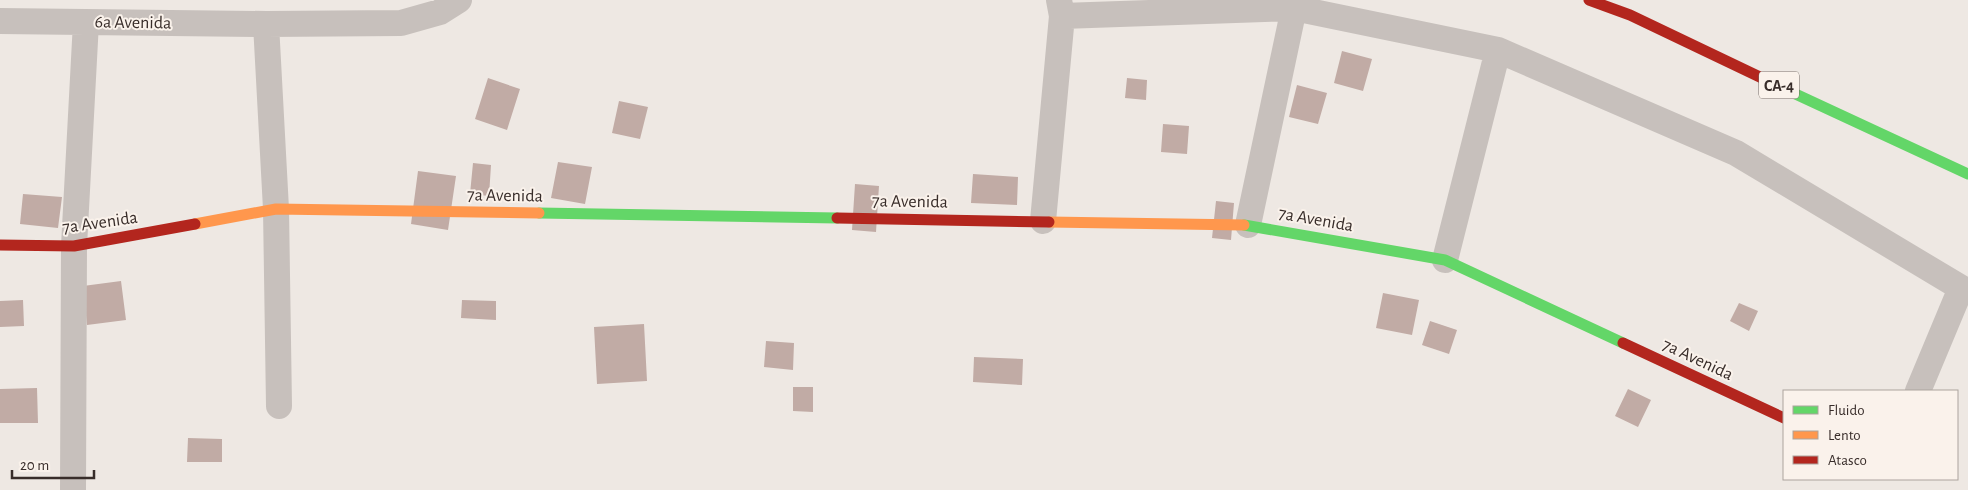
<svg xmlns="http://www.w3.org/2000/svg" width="1968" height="490" viewBox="0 0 1968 490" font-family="'Alegreya Sans',sans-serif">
<rect width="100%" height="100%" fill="#eee8e3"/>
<path fill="#c1aba5" d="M1342 51 1372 59 1363 91 1334 83Z
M488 78 520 89 507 130 475 119Z
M1127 78 1147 80 1146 100 1125 98Z
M1297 85 1327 93 1318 124 1289 117Z
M619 101 648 107 640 139 612 133Z
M1163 124 1189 126 1187 154 1161 152Z
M558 162 592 167 585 204 551 198Z
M473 163 491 165 489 196 470 194Z
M418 171 456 176 448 230 411 224Z
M973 174 1018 177 1017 205 971 203Z
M855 184 879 186 876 232 852 230Z
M23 194 62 197 58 228 20 224Z
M1216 201 1234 203 1231 240 1212 238Z
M121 281 126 320 87 325 83 286Z
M1383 293 1419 300 1412 335 1376 328Z
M23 300 24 326 0 327V301Z
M462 300 496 301V320L461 318Z
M1739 303 1758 311 1749 331 1730 321Z
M1430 321 1457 330 1449 354 1422 345Z
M644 324 647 381 597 384 594 327Z
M766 341 794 343 793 370 764 367Z
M974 357 1023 359 1022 385 973 382Z
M793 387H813V412L793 411Z
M37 388 38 423H0V389Z
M1628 389 1651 400 1638 427 1615 416Z
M188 438 222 439V462H187Z"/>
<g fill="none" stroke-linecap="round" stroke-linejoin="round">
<path stroke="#c7c0bc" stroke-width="26" d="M1062 16 1294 8 1498 50 1736 153 1968 292
M0 21 266 24 401 23 440 12 459 0
M266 24 276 209 279 406
M1043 221 1062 16 1059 0
M1248 225 1294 8
M1445 260 1498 50
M1918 391 1961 288
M73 490 74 246 86 22"/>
<path stroke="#63d668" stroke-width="11" d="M1789 91 1968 174
M539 213 837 218
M1244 225 1445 260 1623 343"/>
<path stroke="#ff974d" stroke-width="11" d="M1049 222 1244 225
M195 224 276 209 539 213"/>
<path stroke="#b3261e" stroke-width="11" d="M1589 0 1630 15 1789 91
M837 218 1049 222
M0 245 74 246 195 224
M1623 343 1784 418"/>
</g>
<g text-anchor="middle" stroke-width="4" stroke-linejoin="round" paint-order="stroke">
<rect fill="#faf2eb" stroke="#726864" stroke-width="1" x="1759" y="71.5" width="40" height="27" rx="4"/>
<g font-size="16" font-weight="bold" fill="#382d2a">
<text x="1779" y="91">CA-4</text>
</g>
<g font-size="18" fill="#382d2a" stroke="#faf2eb">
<text transform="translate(133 22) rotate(1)" y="6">6a Avenida</text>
<text transform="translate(505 195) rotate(1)" y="6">7a Avenida</text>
<text transform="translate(910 201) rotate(1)" y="6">7a Avenida</text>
<text transform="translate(1316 219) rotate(10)" y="6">7a Avenida</text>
<text transform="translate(100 222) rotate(-8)" y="6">7a Avenida</text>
<text transform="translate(1698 359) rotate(25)" y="6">7a Avenida</text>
</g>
</g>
<rect x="1783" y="390" width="175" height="90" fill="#faf2eb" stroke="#aca39e"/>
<rect x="1793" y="406" width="25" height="8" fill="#63d668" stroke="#aca39e"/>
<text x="1828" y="415" font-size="15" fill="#382d2a">Fluido</text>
<rect x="1793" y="431" width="25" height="8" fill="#ff974d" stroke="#aca39e"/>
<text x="1828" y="440" font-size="15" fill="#382d2a">Lento</text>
<rect x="1793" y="456" width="25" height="8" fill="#b3261e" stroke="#aca39e"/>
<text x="1828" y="465" font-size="15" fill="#382d2a">Atasco</text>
<path d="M12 470v8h82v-8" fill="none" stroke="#382d2a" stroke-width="2.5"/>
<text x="20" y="470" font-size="15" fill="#382d2a" stroke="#faf2eb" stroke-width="4" paint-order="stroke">20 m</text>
</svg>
